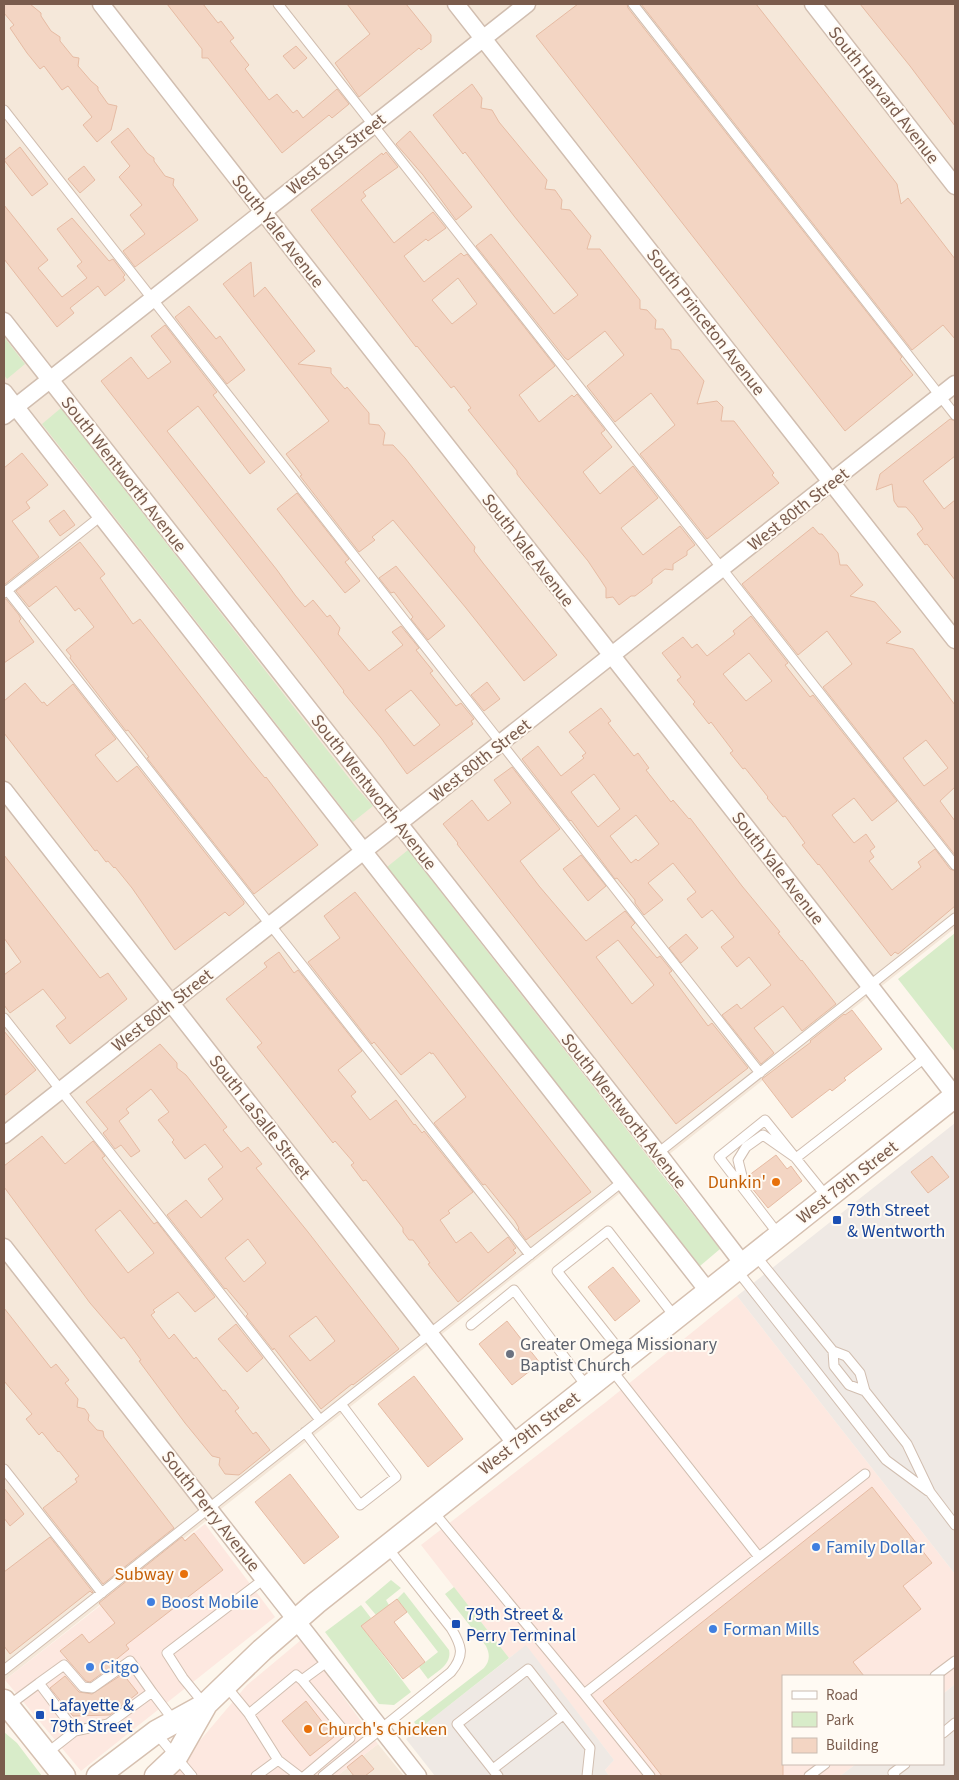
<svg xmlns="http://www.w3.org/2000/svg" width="959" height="1780" viewBox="0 0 959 1780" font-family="'Source Sans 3',sans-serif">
<rect width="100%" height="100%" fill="#fdf6ec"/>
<path fill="#f5e8da" d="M4 4H955V928L5 1680 4 1678Z
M378 1744 404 1776H337Z"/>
<path fill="#fde8e0" d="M737 1296 955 1574V1684L943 1694V1676H783V1764H856L840 1776H609L605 1770 614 1760 526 1646 509 1658 421 1545 606 1402Z
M205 1524 275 1617 81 1771 5 1680Z
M301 1640 378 1744 337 1776H170L247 1685Z"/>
<path fill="#efe9e4" d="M955 1123V1574L737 1296Z
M526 1645 614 1760 605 1770 609 1776H435L406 1739Z
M955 1684V1776H840L856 1764H943V1694Z"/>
<path fill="#d8ecc9" d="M4 337 25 364 7 379 4 375Z
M61 408 356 787 373 806 353 822 42 424Z
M408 850 720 1249 700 1266 387 867Z
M955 933V1052L898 979Z
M391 1580 401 1588 386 1600 389 1605 376 1615 365 1602Z
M454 1587 509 1658 419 1729 414 1722 484 1668C490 1661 490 1654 486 1646L445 1594Z
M404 1592 449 1650C452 1664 438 1671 428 1679L419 1667 438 1652 397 1599Z
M361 1605 371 1618 362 1627 411 1692 394 1705 379 1704 325 1632Z
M4 1732 17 1743 42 1776H4Z"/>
<path fill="#f3d5c3" stroke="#e6bba3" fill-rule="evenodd" d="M4 4H30L41 13V16L51 31 60 37V41L73 57 79 58 78 66 91 81 98 87V90L108 104 117 106 111 130 97 142 83 125 92 117 68 86 62 90 44 66 40 69 27 53 10 28 14 25 4 13Z
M167 4H203L218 23 221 21 234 38 230 41 249 65 245 69 269 100 277 94 293 113 297 110 303 118 337 89 349 104 332 118 329 115 282 153 208 58H202V49Z
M347 4H406L431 35V42L421 50 419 48 359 97 335 63 370 34Z
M578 4H627L628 8 902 357 900 359 913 375 845 431 536 36Z
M641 4H756L890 175 897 184 901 204 908 198 955 259V339L943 325 912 350Z
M860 4H955V126L910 66Z
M296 46 307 58 294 69 283 56Z
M472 84 482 98 481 108 492 110 499 122 547 180 545 189 555 190 562 200 561 209 570 210 591 236 587 249H600L640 300V309L647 310 656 320 655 329H663L671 340V349L679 350 704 381 697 404 717 401 723 407 721 421H734L774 473 772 475 779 483 707 539 640 454 675 425 651 393 615 422 587 386 624 355 605 331 568 360 565 358 476 246 491 234 554 314 578 295 514 216 465 152 463 154 433 115Z
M128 128 147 153 154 158V161L165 176 174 179 173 185 198 220 135 267 123 251 145 234 130 215 142 205 119 177 130 166 111 142Z
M410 131 472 207 456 220 423 175 396 144Z
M20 147 48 184 32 196 4 160Z
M386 152 398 167 363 192 366 196 361 200 394 243 433 212 446 228 428 241 426 239 404 256 424 282 461 253 464 256 467 254 555 366 519 395 539 422 572 395 574 397 577 394 605 430 601 433 612 447 583 472 600 494 633 466 658 498 621 528 643 555 680 526 695 545 687 551V555L673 564V570L665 569 652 579V583L648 586 635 596H631L619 605 613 597 606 598V588L588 561 524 483 517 474V471L468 410 471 408 454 386 451 388 417 346 416 347 311 210 382 153 383 155ZM458 278 477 304 452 324 432 300Z
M84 166 95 180 80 193 68 179Z
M4 205 48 260 38 268 62 297 87 278 77 266 82 262 57 229 72 218 109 261 113 259 125 275 123 277 125 280 105 296 98 286 70 308 74 313 57 327 4 259Z
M251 262 254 297 265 287 315 351 298 364 331 368V373L345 389 347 387 369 413V424L379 425 385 433 383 445H393L405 458 475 547 474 551 483 563 557 655 524 681 466 608 393 520 372 537 375 540 359 552 300 476 302 475 286 454 329 421 223 284Z
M189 306 216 339 220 336 245 370 227 384 175 317Z
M165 325 217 392 213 395 265 462 250 474 198 406 167 431 277 570 295 595 305 607 313 600 327 617 330 615 340 628 338 634 369 671 403 645 392 632 401 626 419 648 416 650 433 671 430 673 456 706 461 703 474 719 471 721 473 724 407 774 381 738 343 692 344 691 318 657 101 381 131 357 148 379 171 362 151 336ZM411 690 440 725 414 746 385 710Z
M950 419 955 421V456L923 481 944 509 955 500V580L927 544 925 545 917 534 923 529 914 516 906 507H898L894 501 892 484 876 490 880 474Z
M22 453 48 485 26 502 30 508 12 521 39 557 4 585V468Z
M297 493 349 559 345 562 360 581 345 593 277 509Z
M64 510 75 525 60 536 49 521Z
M813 527 819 534H822L838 553 840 565H847L863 585 850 596 875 602 901 632 886 643 913 649 955 705V787L940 801 955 821V855L823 687 852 664 827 631 798 655 742 584ZM926 740 948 768 924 786 903 758Z
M80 542 105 574 100 578 133 624 140 619 247 756 265 778 266 777 318 845 254 894 147 758 149 757 128 730 126 731 70 658 71 656 66 650 94 627 79 608 75 611 56 586 29 607 16 591Z
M396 566 445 626 428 640 411 619 413 617 394 592 391 593 379 578Z
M4 599H6L19 615 21 619 19 621 34 642 4 663Z
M751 616 788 663 785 665 810 697 813 695 897 801 872 821 854 798 832 815 854 843 866 834 875 847 870 851 874 857 869 861 892 890 921 867 918 862 935 849 950 869 955 871V906L898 954 895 952 891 956 819 864 818 865 802 845 805 843 785 816 783 817 767 798 768 797 745 768 743 769 730 753 733 751 711 722 709 724 693 704 695 702 677 680 681 677 662 653 683 637 692 648 697 644 707 656 735 634 733 631ZM749 653 772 681 746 701 723 674Z
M487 682 500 699 484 711 471 695Z
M25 683 42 703 44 702 47 706 73 684 116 739 95 755 117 782 137 766 244 902V904L229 916 225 912 175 950 132 888 115 867 114 868 108 861 106 862 97 850 95 851 4 733V701Z
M601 708 611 721 608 723 634 756 638 753 649 768 646 770 671 802 673 800 689 819 690 818 742 886 780 932 778 933 801 961 802 960 836 1004 802 1031 783 1006 754 1028 774 1053 761 1064 722 1015 737 1004 741 1009 771 985 749 957 737 967 721 947 734 937 712 910 702 918 687 899 696 892 673 863 648 883 663 900 644 915 635 903V900L617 878 615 879 571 820 570 821 522 759 538 746 561 776 584 758 582 756 586 753 569 732ZM594 774 620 809 598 827 571 792ZM636 815 659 844 638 861 636 859 631 863 610 836Z
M512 767 560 829 520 861 539 886 586 941 625 911 635 923 631 927 657 958 660 956 672 971 669 973 708 1026 712 1023 748 1068 676 1124 471 862 457 844 458 843 443 824 472 800 488 821 511 803 494 780ZM618 940 654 985 632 1004 596 957Z
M4 855 100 978 108 973 127 999 70 1044 56 1026 66 1018 43 989 10 1013 4 1005V975L21 962 4 938Z
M581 855 606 886 588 901 563 869Z
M355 892 591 1192 526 1240 518 1229 519 1228 515 1221 485 1184 483 1185 434 1123 466 1097 433 1053 431 1054 430 1052 401 1075 374 1042 372 1044 308 962 340 938 324 916Z
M686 934 698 948 681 963 669 948Z
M279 952 294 973 298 970 362 1051 338 1070 356 1092 351 1096 370 1120 396 1100 414 1125 415 1124 422 1133 424 1131 473 1192 448 1211 450 1213 440 1220 456 1243 471 1232 488 1253 508 1237 516 1248 513 1250 516 1253 458 1302 428 1264 430 1263 413 1240H409L403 1232V1228L380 1198 366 1180 363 1181 351 1165 354 1163 335 1141 333 1143 257 1047 262 1043 226 999 267 967 264 963Z
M852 1010 882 1049 844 1078 846 1080 832 1091 830 1089 792 1118 762 1079 811 1042 810 1041 844 1014 845 1015Z
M4 1031 36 1070 4 1096Z
M160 1044 177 1063V1068L186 1075 227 1127 223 1130 241 1152 248 1147 262 1164 256 1168 308 1232 399 1349 353 1385 352 1384 321 1409 274 1348 273 1350 246 1316 248 1314 226 1288 225 1289 167 1215 186 1200 201 1218 223 1199 208 1179 223 1167 205 1144 185 1159 172 1142 174 1140 158 1120 169 1112 151 1089 126 1109 129 1113 119 1121 140 1151 131 1157 121 1145 115 1149 103 1133 108 1129 86 1102ZM248 1239 266 1263 244 1282 225 1258ZM316 1316 335 1341 310 1361 289 1336Z
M42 1136 65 1164 93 1141 105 1156 102 1158 154 1224 157 1222 215 1297 195 1312 178 1292 153 1310 155 1312 151 1315 169 1339 174 1334 194 1359 196 1357 223 1391 225 1390 239 1408 235 1411 253 1434 256 1432 270 1450 239 1475 225 1474 219 1465 220 1458 212 1456 185 1423 139 1361 141 1360 124 1337 121 1339 90 1303 4 1187V1166ZM120 1210 154 1253 128 1273 95 1230Z
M776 1155 787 1169 791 1166 802 1181 768 1208 751 1187 750 1184 752 1183 748 1176Z
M932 1156 949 1177 928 1193 911 1172Z
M613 1267 640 1301 615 1321 588 1287Z
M4 1308 51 1368 56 1364 69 1380 65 1383 78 1399 77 1407 85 1409 89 1415 88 1420 97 1430 103 1431 104 1437 174 1528 103 1584 43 1508 77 1482 75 1479 79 1476 59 1451 58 1452 42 1432 39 1435 26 1419 32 1414 4 1381Z
M507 1321 540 1363 512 1385 479 1344Z
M236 1324 263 1358 247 1372 218 1339Z
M414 1376 463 1439 428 1467 378 1404Z
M290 1474 339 1537 304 1564 255 1502Z
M872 1487 932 1563 903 1586 921 1609 853 1662 864 1676H783V1776H662L603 1701Z
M4 1488 24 1514 10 1526 4 1518Z
M194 1533 223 1570 126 1645 129 1649 113 1662 115 1664 90 1682 86 1681 60 1651 82 1634 89 1643 115 1623 99 1603 182 1537 185 1541Z
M50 1537 93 1592 92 1593 90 1591 10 1654 4 1646V1572Z
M397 1599 407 1612 394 1622 425 1662 403 1679 361 1626Z
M123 1674 138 1693 110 1715 73 1716 50 1688 65 1676 79 1692 92 1694Z
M306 1701 334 1737 310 1756 282 1721Z
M362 1755 374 1769 365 1776H354L347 1767Z"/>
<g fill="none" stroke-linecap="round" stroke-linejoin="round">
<defs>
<path id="lane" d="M278 4 955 865
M633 4 955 415
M4 110 760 1073
M7 590 530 1255
M4 593 101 516
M4 1018 320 1420
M658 1153 955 918
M746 1192 738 1160 746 1147 763 1135 796 1158 926 1057
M779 1235 719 1157 765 1120 827 1197
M756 1256 833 1351 846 1356 860 1373 865 1391 907 1444 930 1492 955 1525
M736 1269 886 1460 928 1491
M471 1325 514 1290 587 1387
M833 1351 834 1366 849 1385 865 1391
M625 1357 557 1271 608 1231 675 1317
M611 1369 759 1557
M305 1432 360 1505 396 1477 341 1404
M4 1469 102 1593
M432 1510 584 1694 865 1474
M4 1670 622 1182
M935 1676 955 1661
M302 1680 328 1661
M39 1683 64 1665 83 1687 92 1688 130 1661 152 1692
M226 1686 249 1714 296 1675 302 1680 350 1738 305 1776
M584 1694 650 1776
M205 1705 183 1678 167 1653 264 1579
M8 1706 39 1683 75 1731 47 1753
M249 1714 278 1760
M75 1731 108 1724 152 1692 174 1721
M156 1733 192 1776
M943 1733 955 1723
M493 1769 563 1715
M256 1776 278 1760 299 1776
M323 1776 451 1672C465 1655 462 1646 451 1628L387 1547
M498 1776 457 1724 528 1669 590 1748 587 1776
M809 1776 825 1764
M895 1776 893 1773 905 1764"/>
<path id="street" d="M101 4C384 369 673 729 955 1096
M456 4 955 640
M813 4 955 186
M4 321 658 1153 743 1264
M4 392 708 1291
M4 416 527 4
M4 790 516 1444
M4 1135 955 384
M4 1247 418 1776"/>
<path id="secondary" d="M4 1701 64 1776
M98 1776 156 1732 205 1705 262 1650 316 1603 955 1096
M156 1776 176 1757 205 1706"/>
</defs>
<use href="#lane" stroke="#d1beb0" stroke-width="11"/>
<use href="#street" stroke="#d1beb0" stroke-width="19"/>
<use href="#secondary" stroke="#d6c0b0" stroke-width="25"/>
<use href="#lane" stroke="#fff" stroke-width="9"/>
<use href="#street" stroke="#fff" stroke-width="16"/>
<use href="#secondary" stroke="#fff" stroke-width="22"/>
</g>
<g fill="#e8710a" stroke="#fffaf3" stroke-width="2">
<circle cx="776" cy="1182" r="5"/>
<circle cx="184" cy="1574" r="5"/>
<circle cx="308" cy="1729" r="5"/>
</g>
<g fill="#1a4fb4" stroke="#fffaf3" stroke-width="2">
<rect x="832" y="1215" width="10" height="10" rx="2.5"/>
<rect x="451" y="1619" width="10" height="10" rx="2.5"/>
<rect x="35" y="1710" width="10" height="10" rx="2.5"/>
</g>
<circle fill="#6b7280" stroke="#fffaf3" stroke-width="2" cx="510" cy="1354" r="5"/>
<g fill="#3f7fe0" stroke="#fffaf3" stroke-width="2">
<circle cx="816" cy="1547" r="5"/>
<circle cx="151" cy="1602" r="5"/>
<circle cx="713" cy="1629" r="5"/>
<circle cx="90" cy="1667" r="5"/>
</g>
<g text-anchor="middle" stroke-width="4" stroke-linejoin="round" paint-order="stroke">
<g font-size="18" fill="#7a5c4d" stroke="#fffaf3">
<text transform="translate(884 95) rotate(52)" y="6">South Harvard Avenue</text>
<text transform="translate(336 154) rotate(-38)" y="6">West 81st Street</text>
<text transform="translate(278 231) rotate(52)" y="6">South Yale Avenue</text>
<text transform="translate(706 322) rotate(52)" y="6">South Princeton Avenue</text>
<text transform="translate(124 474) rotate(52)" y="6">South Wentworth Avenue</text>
<text transform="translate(798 509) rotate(-38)" y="6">West 80th Street</text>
<text transform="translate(528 550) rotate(52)" y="6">South Yale Avenue</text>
<text transform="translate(480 760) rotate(-38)" y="6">West 80th Street</text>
<text transform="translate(374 792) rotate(52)" y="6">South Wentworth Avenue</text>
<text transform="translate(778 868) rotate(52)" y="6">South Yale Avenue</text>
<text transform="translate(162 1010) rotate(-38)" y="6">West 80th Street</text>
<text transform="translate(624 1111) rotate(52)" y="6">South Wentworth Avenue</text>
<text transform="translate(260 1117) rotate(52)" y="6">South LaSalle Street</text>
<text transform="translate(847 1182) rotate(-38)" y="6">West 79th Street</text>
<text transform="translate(529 1433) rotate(-38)" y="6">West 79th Street</text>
<text transform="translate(211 1511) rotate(52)" y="6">South Perry Avenue</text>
</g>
<g font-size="18" fill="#c56008" stroke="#fffaf3" text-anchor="end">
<text x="766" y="1188">Dunkin'</text>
<text x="174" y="1580">Subway</text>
<text x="318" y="1735" text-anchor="start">Church's Chicken</text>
</g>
<g font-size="18" fill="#164399" stroke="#fffaf3" text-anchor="start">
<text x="847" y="1216">79th Street<tspan x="847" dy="21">&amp; Wentworth</tspan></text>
<text x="466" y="1620">79th Street &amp;<tspan x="466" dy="21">Perry Terminal</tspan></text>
<text x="50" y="1711">Lafayette &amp;<tspan x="50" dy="21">79th Street</tspan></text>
</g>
<g font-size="18" fill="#5b616d" stroke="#fffaf3" text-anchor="start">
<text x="520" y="1350">Greater Omega Missionary<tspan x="520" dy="21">Baptist Church</tspan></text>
</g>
<g font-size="18" fill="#366cbe" stroke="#fffaf3" text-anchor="start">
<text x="826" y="1553">Family Dollar</text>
<text x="161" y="1608">Boost Mobile</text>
<text x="723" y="1635">Forman Mills</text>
<text x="100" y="1673">Citgo</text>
</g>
</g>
<rect width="959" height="1780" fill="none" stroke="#7a5c4d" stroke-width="10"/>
<rect x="782" y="1675" width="162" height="90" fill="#fffaf3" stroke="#cabbb1"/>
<rect x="792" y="1691" width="25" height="8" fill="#ffffff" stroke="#cabbb1"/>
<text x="826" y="1700" font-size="15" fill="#7a5c4d">Road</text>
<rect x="792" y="1712" width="25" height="15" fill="#d8ecc9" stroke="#cabbb1"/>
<text x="826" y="1725" font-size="15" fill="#7a5c4d">Park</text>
<rect x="792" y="1738" width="25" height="15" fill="#f3d5c3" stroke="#cabbb1"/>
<text x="826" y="1750" font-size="15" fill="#7a5c4d">Building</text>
</svg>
